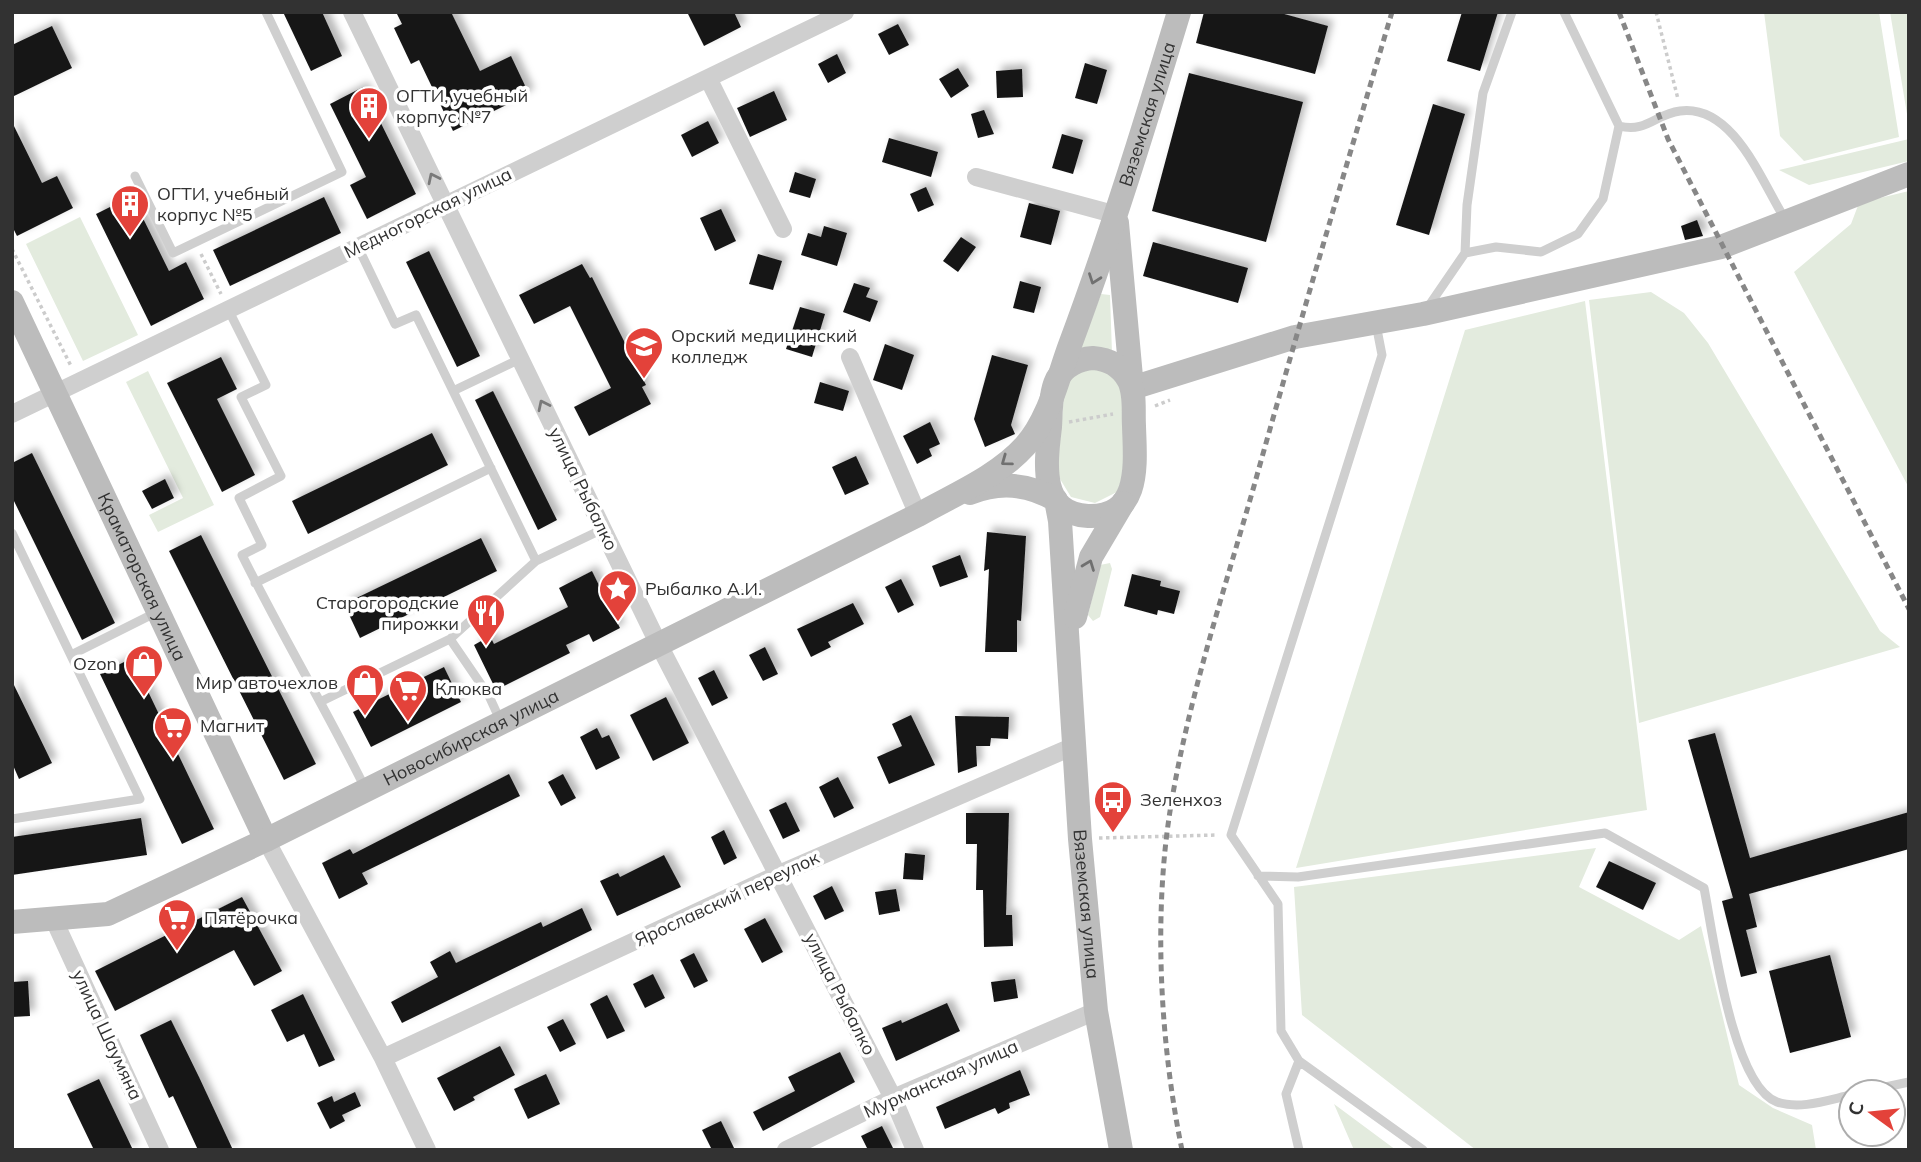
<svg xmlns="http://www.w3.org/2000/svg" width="1921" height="1162" viewBox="0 0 1921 1162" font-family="Mulish,sans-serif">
<defs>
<filter id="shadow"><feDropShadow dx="5.5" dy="-5.5" stdDeviation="3.5" flood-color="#0004"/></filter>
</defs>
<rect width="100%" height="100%" fill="#fff"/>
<path fill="#e3ebde" d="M1764 12H1879L1899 137 1804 161 1780 136Z
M1890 12H1909V126Z
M1909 139V161L1809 185 1779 170Z
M1909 191V488L1794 272 1851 224 1859 203Z
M80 217 138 335 83 361 26 244Z
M1651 292 1684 313 1708 343 1880 631 1900 647 1639 723 1589 300Z
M1101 294 1110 295 1112 353 1080 350Z
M1585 301 1647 810 1296 868 1465 330Z
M1084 369 1107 371 1122 389 1125 470 1117 492 1095 503 1071 497 1057 474 1064 395 1071 378Z
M148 371 214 505 158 532 149 515 183 498 126 382Z
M1110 563 1112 569 1100 617 1093 621 1088 615 1100 565Z
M1596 848 1579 887 1679 940 1701 926 1739 1085 1773 1108 1812 1125 1816 1150H1476L1302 1015 1294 887Z
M1334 1104 1396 1150H1354Z"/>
<path fill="#191919" filter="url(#shadow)" d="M283 12H322L342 56 311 71Z
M396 12H451L480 71 511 56 529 94 453 131 419 60 411 64 394 28 402 24Z
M687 12H734L741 27 704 46Z
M1204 12H1277L1328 26 1315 74 1196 43Z
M1462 12H1498L1480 71 1447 61Z
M898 24 909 45 889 55 878 34Z
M52 26 72 68 12 97V45Z
M837 54 846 73 828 83 818 64Z
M1085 63 1107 70 1097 104 1075 98Z
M958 68 969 86 951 98 939 79Z
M1022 69 1023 97 997 98 996 71Z
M1189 73 1303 102 1266 242 1152 211Z
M363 87 416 194 367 219 350 185 366 177 330 104Z
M774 91 787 120 750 137 737 108Z
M1433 104 1465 114 1429 235 1396 225Z
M984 110 994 134 978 138 971 114Z
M708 121 719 143 692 157 681 135Z
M12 122 42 183 57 176 73 208 17 236 12 226Z
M1062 134 1083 140 1073 174 1052 168Z
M889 138 938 152 931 177 882 162Z
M795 172 816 179 810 198 789 192Z
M926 187 934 205 918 212 910 194Z
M132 196 169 271 186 262 204 299 151 326 96 214Z
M324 197 341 233 230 286 213 250Z
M1029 203 1060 211 1051 245 1020 237Z
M721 209 736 241 715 251 700 218Z
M1697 220 1703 236 1685 240 1681 226Z
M824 226 847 233 837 266 801 255 808 233 821 237Z
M961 237 976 247 958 272 943 261Z
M1153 242 1248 268 1238 303 1143 276Z
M429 251 480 356 457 367 406 262Z
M758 254 782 261 773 290 749 284Z
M582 264 590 278 592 277 646 385 642 387 651 404 589 436 574 407 611 388 570 306 534 324 519 295Z
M1020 281 1041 287 1034 313 1013 308Z
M854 283 870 288 866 297 878 301 870 322 843 312Z
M800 307 825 314 812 357 786 349Z
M885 344 914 355 902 390 873 380Z
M992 355 1028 365 1011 425 1015 434 985 447 974 419Z
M221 357 237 389 217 399 255 475 222 492 167 383Z
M820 382 849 391 843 411 814 403Z
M493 391 557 520 538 530 475 400Z
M930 422 940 444 929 449 932 456 917 464 903 436Z
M432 433 448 465 308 534 292 501Z
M32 453 115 623 82 640 12 497V463Z
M856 456 869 484 845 495 832 467Z
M165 479 174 498 152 509 142 491Z
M987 532 1026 536 1021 621 1017 620V652H985L989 569 984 571Z
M201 535 316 764 284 780 169 551Z
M481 538 497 571 360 638 344 604Z
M960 555 968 577 940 587 932 566Z
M592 571 620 628 593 642 589 634 566 645 570 653 496 690 474 645 490 636 494 644 568 607 559 588Z
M1132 574 1161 581 1160 586 1180 591 1174 614 1158 610 1157 615 1124 606Z
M901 579 914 605 898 613 885 587Z
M853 603 864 624 828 642 831 647 811 657 797 629Z
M765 647 778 674 763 681 749 655Z
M132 658 214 829 182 844 100 674Z
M444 667 461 702 371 747 353 712Z
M714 670 728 698 712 706 698 678Z
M12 681 52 763 19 779 12 763Z
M666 697 689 743 653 761 630 715Z
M911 715 935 765 889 784 877 757 902 746 892 724Z
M955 716 1009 717 1008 739 991 738 990 746H976L977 766 958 773Z
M597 728 602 738 609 735 620 758 596 770 580 737Z
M1715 733 1750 858 1909 812V849L1749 894 1757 927 1746 930 1757 973 1741 977 1722 901 1733 898 1688 740Z
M509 774 520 796 362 873 368 884 339 899 322 863 350 849 353 854Z
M563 774 576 798 561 806 548 782Z
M838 777 854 808 834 818 819 787Z
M786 802 800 831 783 839 769 810Z
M966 813H1009L1006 915H1012L1013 946 984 947 983 890H976L977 844H966Z
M141 818 147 855 12 875V837Z
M724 830 737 858 724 865 711 837Z
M905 853 925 855 923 880 903 879Z
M664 855 681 887 617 916 600 881 618 873 620 877Z
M1609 861 1656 883 1643 910 1596 887Z
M832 886 844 911 825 920 813 896Z
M896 889 900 911 879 915 875 892Z
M242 897 282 971 254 986 234 950 115 1011 95 971Z
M582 908 592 930 402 1023 391 1002 438 977 430 962 450 951 456 963 541 922 543 927Z
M765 918 783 952 762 963 744 929Z
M694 953 708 981 694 988 680 960Z
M1830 955 1851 1037 1790 1053 1769 971Z
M653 974 665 998 645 1008 633 984Z
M1015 979 1018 998 994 1002 991 982Z
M28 981 30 1016 12 1017V982Z
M303 994 335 1060 319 1067 304 1034 287 1042 271 1010Z
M607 995 625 1031 607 1039 590 1004Z
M947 1003 960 1031 896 1061 882 1028 901 1020 902 1023Z
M563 1019 576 1044 560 1052 547 1027Z
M171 1020 199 1077 233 1150H198L173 1096 169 1098 140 1035Z
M500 1046 515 1075 473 1097 475 1100 454 1111 437 1078Z
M840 1052 855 1082 763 1131 753 1112 795 1091 788 1077Z
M1020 1070 1030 1095 1009 1103 1010 1108 998 1114 995 1108 945 1129 936 1107Z
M546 1074 560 1104 528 1119 514 1089Z
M99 1079 133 1150H94L67 1094Z
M355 1092 361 1106 342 1115 345 1121 330 1129 317 1103 332 1096 334 1102Z
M721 1121 735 1150H712L702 1130Z
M882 1126 894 1150H868L861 1136Z"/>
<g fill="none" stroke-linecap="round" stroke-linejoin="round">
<path stroke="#ccc" stroke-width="3.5" stroke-dasharray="3.5 3.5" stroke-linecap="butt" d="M1656 12 1678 99
M12 249 71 366
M201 254 221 294
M1155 406 1170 400
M1069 422 1113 414
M1099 838 1218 835"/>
<path stroke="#cfcfcf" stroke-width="9" d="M1564 12 1619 126C1647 133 1655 114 1680 111 1734 104 1762 183 1785 219
M135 176 173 253 342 172 266 12
M1465 253 1496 247 1541 252 1578 234 1603 199 1619 126
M1428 307 1465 253 1467 205 1483 93 1512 12
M228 309 266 385 241 397 281 476 239 498 262 545 242 555C281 634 326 709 365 788
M1376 324 1382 355 1231 835 1278 904 1281 1031 1299 1061 1423 1150
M453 391 520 359
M12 533 140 799 12 819
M536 561 603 529
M255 583 491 468
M450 639 489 696 500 720
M71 655 157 612
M322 701 450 639 536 561 416 315 395 324 358 247
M1258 876 1298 877 1605 833 1704 888C1713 933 1732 1086 1777 1102 1800 1110 1828 1100 1851 1095
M1299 1061 1286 1094 1299 1150
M1862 1092 1909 1082"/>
<path stroke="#cfcfcf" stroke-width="18" d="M352 12 658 643 893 1098 915 1150
M708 78 783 229
M976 177 1117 215
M850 357 918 515
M12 414 845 12
M266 840 383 1058 427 1150
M54 920 160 1150
M383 1058 779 874 1074 746
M786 1150 893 1098 1096 1011"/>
<g stroke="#bcbcbc" stroke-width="24">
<path d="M1117 223 1132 388 1295 337 1423 314 1721 247 1909 174"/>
<path id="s1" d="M12 302 266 840"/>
<path d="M1093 358C1107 359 1120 365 1128 379 1136 392 1133 411 1134 426 1135 462 1142 518 1088 516 1038 514 1046 461 1050 427 1051 412 1050 393 1057 379 1065 366 1078 359 1093 358Z"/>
<path id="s2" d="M970 493C999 481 1029 484 1056 500L1060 521 1080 839 1096 1011 1121 1150"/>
<path d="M1075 617 1091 557 1123 503"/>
<path id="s3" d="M12 922 108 914 266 840 918 515C953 495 997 477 1025 446 1049 420 1058 377 1070 345 1111 235 1145 124 1179 12"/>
</g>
<path stroke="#878787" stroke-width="5" stroke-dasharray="7 5" stroke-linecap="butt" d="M1619 12 1668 139 1909 609
M1182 1150C1160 1043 1153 913 1171 805 1189 697 1224 591 1254 486 1298 328 1345 170 1392 12"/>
</g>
<defs><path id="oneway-chevron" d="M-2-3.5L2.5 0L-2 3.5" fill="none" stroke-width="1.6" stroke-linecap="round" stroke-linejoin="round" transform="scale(1.75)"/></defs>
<g stroke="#797979">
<use href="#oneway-chevron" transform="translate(433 178) rotate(-116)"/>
<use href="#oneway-chevron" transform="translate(543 405) rotate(-116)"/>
</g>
<g stroke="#707070">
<use href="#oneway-chevron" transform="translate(1094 279) rotate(110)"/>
<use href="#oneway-chevron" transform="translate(1006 461) rotate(144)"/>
<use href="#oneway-chevron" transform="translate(1089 565) rotate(-69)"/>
</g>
<defs>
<symbol id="building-pin" viewBox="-11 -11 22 30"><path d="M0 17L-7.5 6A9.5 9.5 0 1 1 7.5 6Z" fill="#e3423a" stroke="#fff"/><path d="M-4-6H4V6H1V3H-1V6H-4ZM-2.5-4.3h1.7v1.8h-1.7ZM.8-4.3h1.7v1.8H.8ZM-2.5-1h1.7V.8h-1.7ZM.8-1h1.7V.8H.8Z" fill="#fff"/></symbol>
<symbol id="university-pin" viewBox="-11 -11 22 30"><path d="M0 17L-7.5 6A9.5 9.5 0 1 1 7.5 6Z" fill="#e3423a" stroke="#fff"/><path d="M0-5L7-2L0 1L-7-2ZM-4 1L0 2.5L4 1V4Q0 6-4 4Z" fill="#fff"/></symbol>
<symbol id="sight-pin" viewBox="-11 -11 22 30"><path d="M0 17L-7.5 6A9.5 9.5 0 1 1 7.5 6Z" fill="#e3423a" stroke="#fff"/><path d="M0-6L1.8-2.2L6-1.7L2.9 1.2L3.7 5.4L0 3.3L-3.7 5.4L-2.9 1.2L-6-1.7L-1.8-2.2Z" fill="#fff"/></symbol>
<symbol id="restaurant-pin" viewBox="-11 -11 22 30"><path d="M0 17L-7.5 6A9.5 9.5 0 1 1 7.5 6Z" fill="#e3423a" stroke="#fff"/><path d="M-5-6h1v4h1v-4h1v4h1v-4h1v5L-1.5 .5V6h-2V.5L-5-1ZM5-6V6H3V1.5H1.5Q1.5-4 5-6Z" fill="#fff"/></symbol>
<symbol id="shop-pin" viewBox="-11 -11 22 30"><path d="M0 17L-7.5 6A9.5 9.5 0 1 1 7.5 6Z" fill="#e3423a" stroke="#fff"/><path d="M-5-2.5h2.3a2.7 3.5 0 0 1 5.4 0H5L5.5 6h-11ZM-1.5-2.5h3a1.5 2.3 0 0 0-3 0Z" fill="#fff"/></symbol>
<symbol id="supermarket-pin" viewBox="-11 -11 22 30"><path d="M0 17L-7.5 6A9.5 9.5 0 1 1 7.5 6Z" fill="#e3423a" stroke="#fff"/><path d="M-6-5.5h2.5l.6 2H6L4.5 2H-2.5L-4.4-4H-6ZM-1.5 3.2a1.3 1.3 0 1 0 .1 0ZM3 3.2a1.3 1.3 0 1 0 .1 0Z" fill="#fff"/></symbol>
<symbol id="bus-pin" viewBox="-11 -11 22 30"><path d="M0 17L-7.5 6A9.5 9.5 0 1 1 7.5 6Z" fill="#e3423a" stroke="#fff"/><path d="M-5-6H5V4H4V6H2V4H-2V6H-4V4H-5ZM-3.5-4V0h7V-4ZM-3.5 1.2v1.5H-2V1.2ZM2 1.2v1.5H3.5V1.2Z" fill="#fff"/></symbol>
</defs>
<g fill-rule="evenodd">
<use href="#building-pin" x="347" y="84" width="44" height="60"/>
<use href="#building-pin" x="108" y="182" width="44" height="60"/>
<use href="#university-pin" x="622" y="324" width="44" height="60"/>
<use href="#sight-pin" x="596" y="567" width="44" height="60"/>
<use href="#restaurant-pin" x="464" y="591" width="44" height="60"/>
<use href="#shop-pin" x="122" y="642" width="44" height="60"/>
<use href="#shop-pin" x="343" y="661" width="44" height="60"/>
<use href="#supermarket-pin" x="386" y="667" width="44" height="60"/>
<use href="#supermarket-pin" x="151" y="704" width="44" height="60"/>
<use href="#bus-pin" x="1091" y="778" width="44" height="60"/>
<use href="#supermarket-pin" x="155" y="896" width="44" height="60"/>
</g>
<g text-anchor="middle" stroke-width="7" stroke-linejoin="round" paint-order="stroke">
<g font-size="18" fill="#323232" stroke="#fff" text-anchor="start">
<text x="396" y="102">ОГТИ, учебный<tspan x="396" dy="21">корпус №7</tspan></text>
<text x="157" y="200">ОГТИ, учебный<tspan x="157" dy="21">корпус №5</tspan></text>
<text x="671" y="342">Орский медицинский<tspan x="671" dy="21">колледж</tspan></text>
<text x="645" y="595">Рыбалко А.И.</text>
<text x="459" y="609" text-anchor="end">Старогородские<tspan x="459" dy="21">пирожки</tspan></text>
<text x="117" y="670" text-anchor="end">Ozon</text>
<text x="338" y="689" text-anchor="end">Мир авточехлов</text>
<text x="435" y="695">Клюква</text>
<text x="200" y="732">Магнит</text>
<text x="1140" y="806">Зеленхоз</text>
<text x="204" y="924">Пятёрочка</text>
</g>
<g font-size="18" fill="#323232" stroke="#fff">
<text dy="6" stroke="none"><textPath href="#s3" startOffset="1482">Вяземская улица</textPath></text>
<text transform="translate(428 213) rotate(-26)" y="6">Медногорская улица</text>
<text transform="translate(583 489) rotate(64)" y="6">улица Рыбалко</text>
<text dy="6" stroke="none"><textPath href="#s1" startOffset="304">Краматорская улица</textPath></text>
<text dy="6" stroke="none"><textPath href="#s3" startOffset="500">Новосибирская улица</textPath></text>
<text transform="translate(727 899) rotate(-25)" y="6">Ярославский переулок</text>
<text dy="6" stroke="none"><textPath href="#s2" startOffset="495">Вяземская улица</textPath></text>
<text transform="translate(840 994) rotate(63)" y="6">улица Рыбалко</text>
<text transform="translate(107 1035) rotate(65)" y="6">улица Шаумяна</text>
<text transform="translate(941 1079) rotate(-24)" y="6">Мурманская улица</text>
</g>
</g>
<rect width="1921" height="1162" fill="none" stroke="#323232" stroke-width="28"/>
<g transform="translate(1872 1113) rotate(285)"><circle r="33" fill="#ffffff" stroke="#adadad" stroke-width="2"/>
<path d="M0-5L12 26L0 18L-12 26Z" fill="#e3423a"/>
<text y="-10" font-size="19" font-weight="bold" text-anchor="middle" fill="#323232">С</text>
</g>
</svg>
